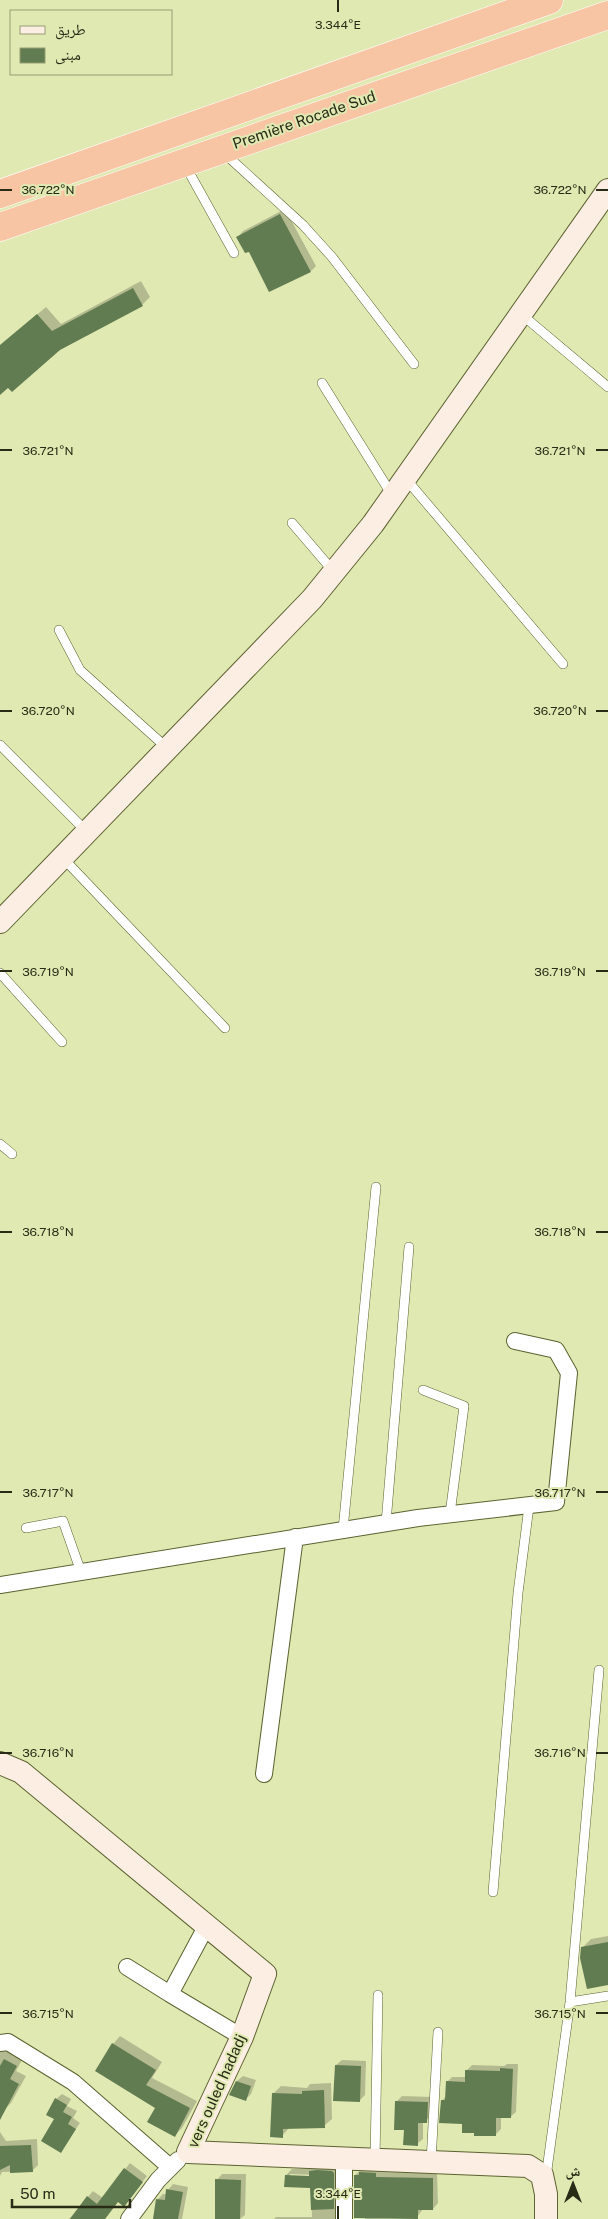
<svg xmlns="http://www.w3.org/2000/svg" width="608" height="2219" viewBox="0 0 608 2219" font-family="'Public Sans','Noto Naskh Arabic',sans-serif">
<rect width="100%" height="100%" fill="#e1e9b3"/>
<path fill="#0003" fill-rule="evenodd" d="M285 209 316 266 311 271 238 237 243 231Z
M141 281 150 297 142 305 60 349 0 393V346L46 307 61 324Z
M608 1936V1983L582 1948 591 1939Z
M120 2036 162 2062 152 2078 197 2101 182 2128 175 2135 113 2044Z
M0 2046 23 2058 16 2071 26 2076 11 2103 4 2110 0 2108Z
M342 2060 366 2061 365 2095 359 2101 336 2065Z
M507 2064H518L516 2112 510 2117H501V2129L496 2134 476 2131 463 2122 442 2101 446 2096 447 2082 452 2077H466L467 2070 472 2065 504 2066Z
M243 2076 256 2080 251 2094 245 2100 231 2094 237 2081Z
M331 2083 332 2119 324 2126 290 2127 282 2136 273 2094 281 2086 307 2088 310 2084Z
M62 2094 71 2099 67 2106 77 2111 73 2118 80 2123 61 2151 55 2119 56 2099Z
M402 2096 433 2097 432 2116 423 2122V2139L417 2144 405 2129 397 2101Z
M0 2132 6 2141 37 2139 38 2165 32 2171 2 2172 0 2176Z
M130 2163 147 2176 124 2205 118 2201 105 2219H69L93 2191 103 2198Z
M317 2165H339L338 2219H274L276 2217H312L311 2187 286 2175 292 2169H312ZM290 2174 315 2175V2177L290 2176Z
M381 2168V2172L437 2173 438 2203 433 2209H423L417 2217 365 2219 355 2175 361 2170Z
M222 2174H246L245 2215 240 2219H216L217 2180Z
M173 2184 188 2187 182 2219H154L158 2199 163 2194H167L168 2190Z"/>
<path fill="#617c51" d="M280 214 311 272 269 292 249 252 245 253 236 237Z
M133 288 143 306 60 350 12 392 8 388 0 395V345L37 314 52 331Z
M608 1942V1985L587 1989 580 1958 581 1947Z
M112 2043 156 2070 146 2085 190 2108 175 2137 147 2122 155 2108 95 2071Z
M4 2059 17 2066 10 2079 19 2084 0 2120V2066Z
M335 2065 361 2066 360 2102 333 2101Z
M500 2068 513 2069 511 2118H496V2136H474V2133H462V2124L439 2123 441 2100H445L446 2081 465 2082V2070L500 2071Z
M236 2081 251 2086 246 2101 229 2095Z
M324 2090 325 2128 283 2129V2138L270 2137 272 2093 302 2094V2091Z
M55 2098 67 2105 63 2112 72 2117 68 2124 76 2129 61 2153 41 2141 54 2119 46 2115Z
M395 2101 428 2102 427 2123H418V2146L403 2145 404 2130H394Z
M31 2145 33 2172 10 2173V2165L0 2170V2146Z
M124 2168 143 2182 124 2207 118 2202 105 2219H70L87 2196 97 2204Z
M317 2170 332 2171 334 2173V2209L311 2210 310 2188 284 2187 285 2175 309 2176V2171Z
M359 2172 376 2173V2177L433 2178V2210H418V2219L354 2218V2175H359Z
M215 2179 241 2180 240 2219H215Z
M166 2189 183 2192 178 2219H153L156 2199 165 2200Z"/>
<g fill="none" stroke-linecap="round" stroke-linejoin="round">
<defs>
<path id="lane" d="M224 153 303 225 332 257 414 364
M185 165 234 253
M521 314 608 387
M322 383 392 495
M406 479 563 664
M292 523 334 572
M59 630 80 670 167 748
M0 745 86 831
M62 857 225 1028
M0 973 62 1042
M0 1144 12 1154
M423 1390 464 1406 450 1514
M386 1523 409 1247
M26 1528 63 1521 81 1572
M343 1530 376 1187
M493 1892 518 1593 529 1506
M570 2002 608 1996
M375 2160 378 1995
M431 2162 438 2032
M546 2177 570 2002 599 1670"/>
<path id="street" d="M0 1585 418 1518 556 1502 569 1373 556 1350 515 1341
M264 1774 295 1537
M207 1925 170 1994 242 2037
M127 1967 170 1994
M0 2043 8 2042 73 2082 170 2167
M344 2159V2219
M129 2219 158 2180 178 2160"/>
<path id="secondary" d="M0 922 312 599 373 524 608 190
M0 1763 21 1772 265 1974 242 2037 188 2152 528 2166 542 2175 546 2194V2219"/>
<path id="highway" d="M0 194 549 0
M0 227 608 15"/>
</defs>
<use href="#lane" stroke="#5c6230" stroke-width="10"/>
<use href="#street" stroke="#5c6230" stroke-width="18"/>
<use href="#secondary" stroke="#5c6230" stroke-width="24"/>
<use href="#highway" stroke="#fff" stroke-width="29"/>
<use href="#lane" stroke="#fff" stroke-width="9"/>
<use href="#street" stroke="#fff" stroke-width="16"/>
<use href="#secondary" stroke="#fdeee4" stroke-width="22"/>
<use href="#highway" stroke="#f8c5a4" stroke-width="28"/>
</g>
<path fill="none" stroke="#282b16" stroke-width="2" d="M338 0V12M0 190H12M596 190H608M0 450H12M596 450H608M0 711H12M596 711H608M0 971H12M596 971H608M0 1232H12M596 1232H608M0 1492H12M596 1492H608M0 1753H12M596 1753H608M0 2013H12M596 2013H608M338 2206V2219"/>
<g text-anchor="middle" stroke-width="4" stroke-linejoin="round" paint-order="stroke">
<g font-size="15" fill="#282b16" stroke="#e1e9b3">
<text transform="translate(304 120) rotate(-19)" y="5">Première Rocade Sud</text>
<text transform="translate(217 2091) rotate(-66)" y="5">vers ouled hadadj</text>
</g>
</g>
<g font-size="12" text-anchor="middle" fill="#282b16" stroke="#e1e9b3" stroke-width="4" stroke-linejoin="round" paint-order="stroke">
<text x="338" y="29">3.344°E</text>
<text x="48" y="194">36.722°N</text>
<text x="560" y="194">36.722°N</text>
<text x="48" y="455">36.721°N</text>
<text x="560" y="455">36.721°N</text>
<text x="48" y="715">36.720°N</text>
<text x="560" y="715">36.720°N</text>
<text x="48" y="976">36.719°N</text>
<text x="560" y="976">36.719°N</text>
<text x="48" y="1236">36.718°N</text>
<text x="560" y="1236">36.718°N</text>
<text x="48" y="1497">36.717°N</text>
<text x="560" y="1497">36.717°N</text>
<text x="48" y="1757">36.716°N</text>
<text x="560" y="1757">36.716°N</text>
<text x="48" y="2018">36.715°N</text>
<text x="560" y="2018">36.715°N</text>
<text x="338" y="2198">3.344°E</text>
</g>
<rect x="10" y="10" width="162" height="65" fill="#e1e9b3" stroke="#979d74"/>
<rect x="20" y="26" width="25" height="8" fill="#fdeee4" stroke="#979d74"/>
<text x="55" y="35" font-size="15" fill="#282b16">طريق</text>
<rect x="20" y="48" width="25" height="15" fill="#617c51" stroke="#979d74"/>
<text x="55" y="60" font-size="15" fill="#282b16">مبنى</text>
<g transform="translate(573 2184)" stroke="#e1e9b3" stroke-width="4" paint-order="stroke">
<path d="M0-4L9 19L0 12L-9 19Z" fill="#282b16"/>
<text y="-8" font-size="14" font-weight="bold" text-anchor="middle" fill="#282b16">ش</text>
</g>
<path d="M12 2199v8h118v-8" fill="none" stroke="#282b16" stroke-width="2.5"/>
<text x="20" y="2199" font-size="15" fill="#282b16" stroke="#e1e9b3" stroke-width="4" paint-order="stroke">50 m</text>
</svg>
